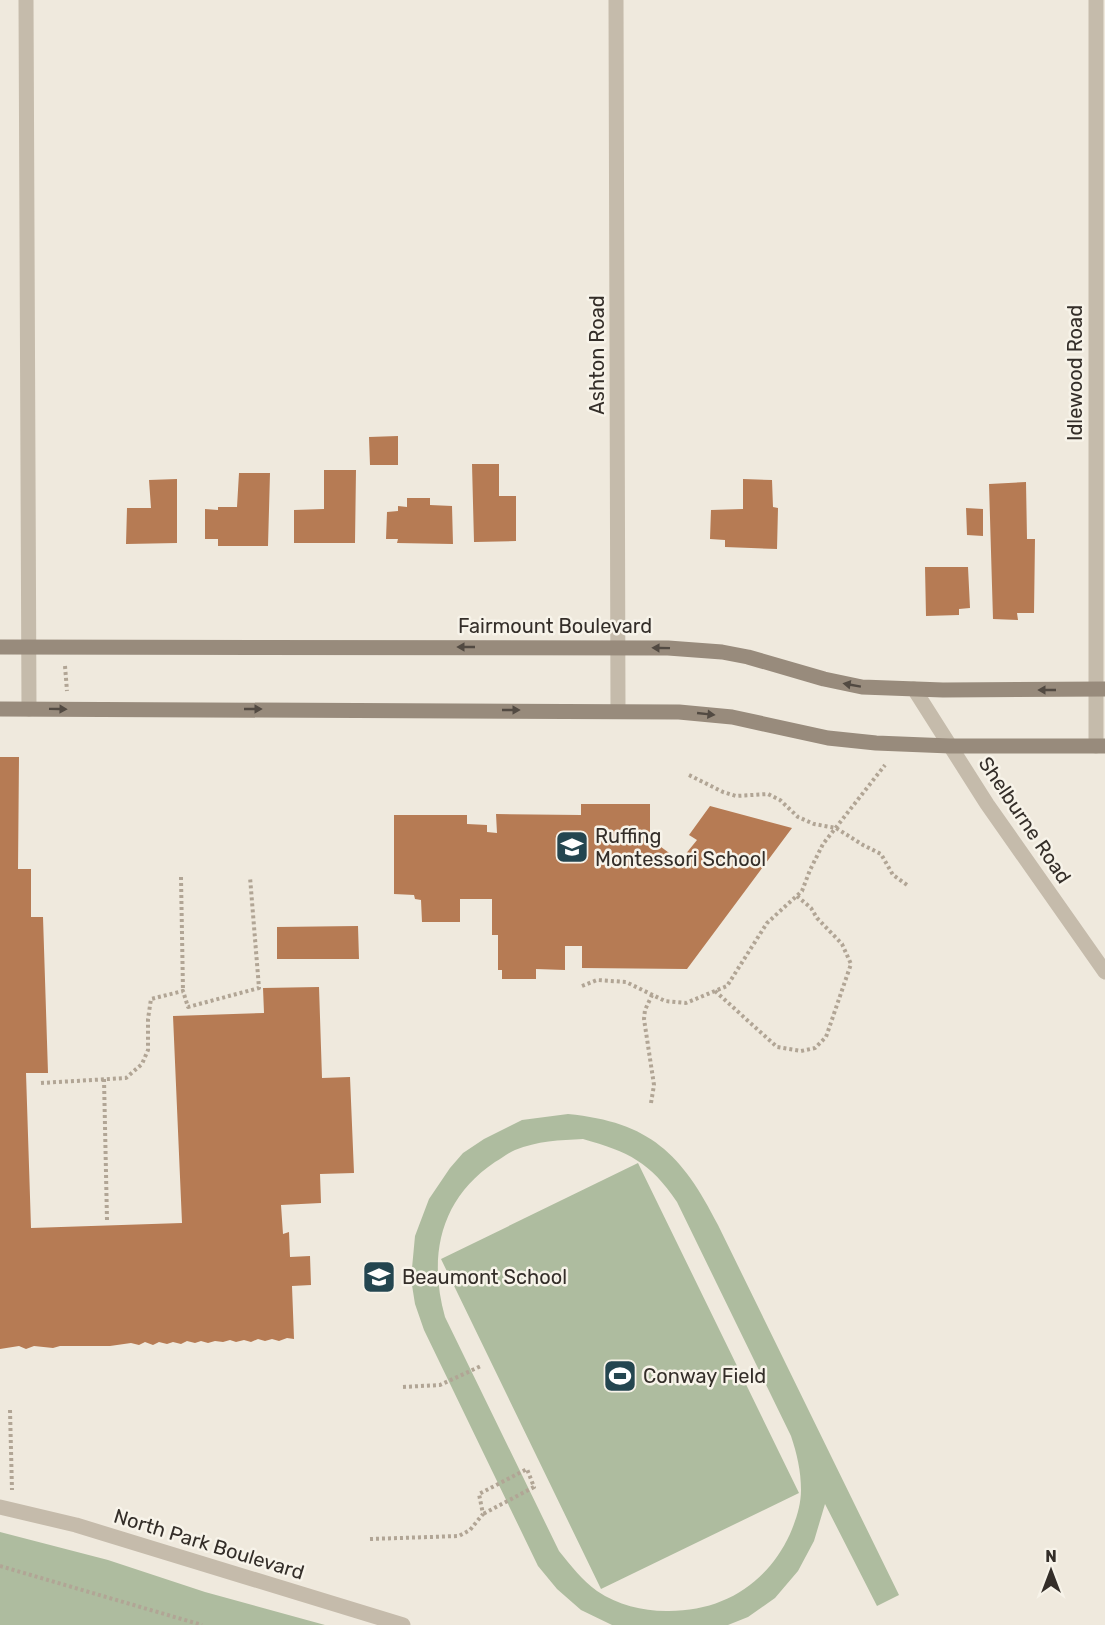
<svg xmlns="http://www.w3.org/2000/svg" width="1105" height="1625" viewBox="0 0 1105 1625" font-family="Rubik,sans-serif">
<rect width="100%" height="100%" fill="#efe9dd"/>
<path fill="#aebc9f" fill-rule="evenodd" d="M568 1114C650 1122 682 1154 718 1225L899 1595 877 1606 825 1504 814 1541 798 1571 775 1598 748 1617 728 1625H612L581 1610 557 1589 538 1566 424 1330 415 1304 411 1279 415 1236 429 1199 450 1168 463 1153 484 1139 522 1120ZM583 1139C629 1152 650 1162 677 1202L791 1436C797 1454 801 1471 801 1490 801 1505 796 1520 790 1534 767 1584 722 1612 666 1611 642 1611 618 1605 597 1591 582 1580 571 1566 559 1551L445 1317C428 1256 440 1199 495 1162 502 1158 508 1153 515 1150 537 1141 560 1140 583 1139Z
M638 1163 799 1493 601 1589 441 1259Z
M0 1532 108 1560 205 1592 325 1625H0Z"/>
<path fill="#b67b54" d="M398 436V465H370L369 437Z
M472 464H499V496H516V541L474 542Z
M324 470H356L355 543H294V510L324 509Z
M239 473H270L268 546H218V539H205V509L218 510V507H237Z
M177 479V543L126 544 127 508H151L149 480Z
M743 479 772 480 773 507 778 508 777 549 725 547V540L710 539 711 510 743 509Z
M1026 482 1027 539H1035L1034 613H1017L1018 620 993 619 989 484Z
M407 498H430V505L452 506 453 544 397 543 398 539H386L387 512 398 511V506L407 507Z
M966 508 983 509V536L967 535Z
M925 567H968L970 608 959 609V615L926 616Z
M0 757H19L18 869H31V917H43L48 1073H26L31 1228 182 1223 173 1016 264 1013 263 988 319 987 322 1078 350 1077 354 1173 320 1174 321 1203 281 1205 283 1234 289 1232 290 1257 310 1256 311 1285 292 1286 294 1339 287 1338 279 1341 272 1339 265 1341 258 1339 251 1342 244 1340 236 1342 230 1340 223 1342 215 1341 208 1343 201 1341 195 1343 187 1341 181 1344 173 1342 167 1344 159 1342 153 1345 145 1342 139 1345 131 1343 110 1346H60L53 1348 34 1346 26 1349 19 1346 0 1349Z
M581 804H650V844H657L680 861 697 840 689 835 710 806 792 828 687 969 582 968V946H565V970L536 969V979H502V970H498V935H492V899H460V922H422L421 900 415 899 414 895 394 894V815H467V824L487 825V832L497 833 496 814 581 815Z
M358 926 359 959H277V927Z"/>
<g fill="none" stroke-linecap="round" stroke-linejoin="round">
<path stroke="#b1a595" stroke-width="4" stroke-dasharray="3 3" stroke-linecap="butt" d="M65 666 67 691
M689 775 723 792 736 796 768 794 780 800 798 817 814 824 836 828 863 845 881 854 893 875 907 885
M181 877 183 991
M582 986 597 980 626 982 665 1001 686 1003 727 986 767 923 802 891 810 870 823 844 885 765
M715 991 777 1047 801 1051 815 1048 826 1037 851 964 842 944 817 918 811 908 797 896
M104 1079 107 1220
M41 1083 126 1078 142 1064 148 1050V1019L151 999 183 991 188 1007 259 988 250 877
M651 1103 654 1085 644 1019 645 1010 652 995
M403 1387 440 1385 481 1366
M10 1410 12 1490
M370 1539 459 1536 470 1530 483 1514 479 1494 527 1469 534 1487 483 1514
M0 1566 202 1625"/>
<path stroke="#c5bbab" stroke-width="15" d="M26 0 29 709
M616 0 618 710
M1096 0V746
M914 689 987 804 1105 972
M0 1507 76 1525 403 1625"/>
<path stroke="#988b7c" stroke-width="15" d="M0 647 668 648 722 652 748 657 824 679 862 687 943 690 1105 689
M0 709 679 712 732 717 828 738 876 743 950 746H1105"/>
</g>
<defs><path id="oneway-solid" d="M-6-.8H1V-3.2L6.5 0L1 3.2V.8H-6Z" transform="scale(1.5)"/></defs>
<g fill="#524a42">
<use href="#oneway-solid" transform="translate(466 647) rotate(-180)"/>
<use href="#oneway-solid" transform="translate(661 648) rotate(-179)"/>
<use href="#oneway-solid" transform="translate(852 685) rotate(-170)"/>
<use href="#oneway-solid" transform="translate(1047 690) rotate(180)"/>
<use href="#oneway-solid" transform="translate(58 709) rotate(1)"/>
<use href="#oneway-solid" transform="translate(253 709)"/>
<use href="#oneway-solid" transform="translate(511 710)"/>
<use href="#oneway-solid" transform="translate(706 714) rotate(6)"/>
</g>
<defs>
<symbol id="school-square" viewBox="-11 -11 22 22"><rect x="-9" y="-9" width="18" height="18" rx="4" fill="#244650" stroke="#f7f3e9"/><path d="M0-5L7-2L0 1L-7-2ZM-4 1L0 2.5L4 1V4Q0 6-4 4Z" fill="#fff"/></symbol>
<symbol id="stadium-square" viewBox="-11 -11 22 22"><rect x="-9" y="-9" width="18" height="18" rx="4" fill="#244650" stroke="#f7f3e9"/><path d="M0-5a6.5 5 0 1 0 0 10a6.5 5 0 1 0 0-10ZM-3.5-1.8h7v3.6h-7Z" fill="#fff"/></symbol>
</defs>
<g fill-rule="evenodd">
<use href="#school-square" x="553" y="828" width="38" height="38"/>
<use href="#school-square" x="360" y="1258" width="38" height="38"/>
<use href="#stadium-square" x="601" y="1357" width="38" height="38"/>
</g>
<g text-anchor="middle" stroke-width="5" stroke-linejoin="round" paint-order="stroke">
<g font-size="20" fill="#342e29" stroke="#f7f3e9">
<text transform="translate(597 355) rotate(-90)" y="7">Ashton Road</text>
<text transform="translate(1075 373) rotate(-90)" y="7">Idlewood Road</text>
<text x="555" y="633">Fairmount Boulevard</text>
<text transform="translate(1025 820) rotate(56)" y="7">Shelburne Road</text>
<text transform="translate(209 1544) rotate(17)" y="7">North Park Boulevard</text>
</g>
<g font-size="20" fill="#342e29" stroke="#f7f3e9" text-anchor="start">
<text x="595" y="843">Ruffing<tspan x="595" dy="23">Montessori School</tspan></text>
<text x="402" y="1284">Beaumont School</text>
<text x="643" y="1383">Conway Field</text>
</g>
</g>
<g transform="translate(1051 1571)" stroke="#f7f3e9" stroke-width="4.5" paint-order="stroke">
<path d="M0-4.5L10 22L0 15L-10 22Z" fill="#342e29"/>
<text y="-9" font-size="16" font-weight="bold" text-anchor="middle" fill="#342e29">N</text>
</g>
</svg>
